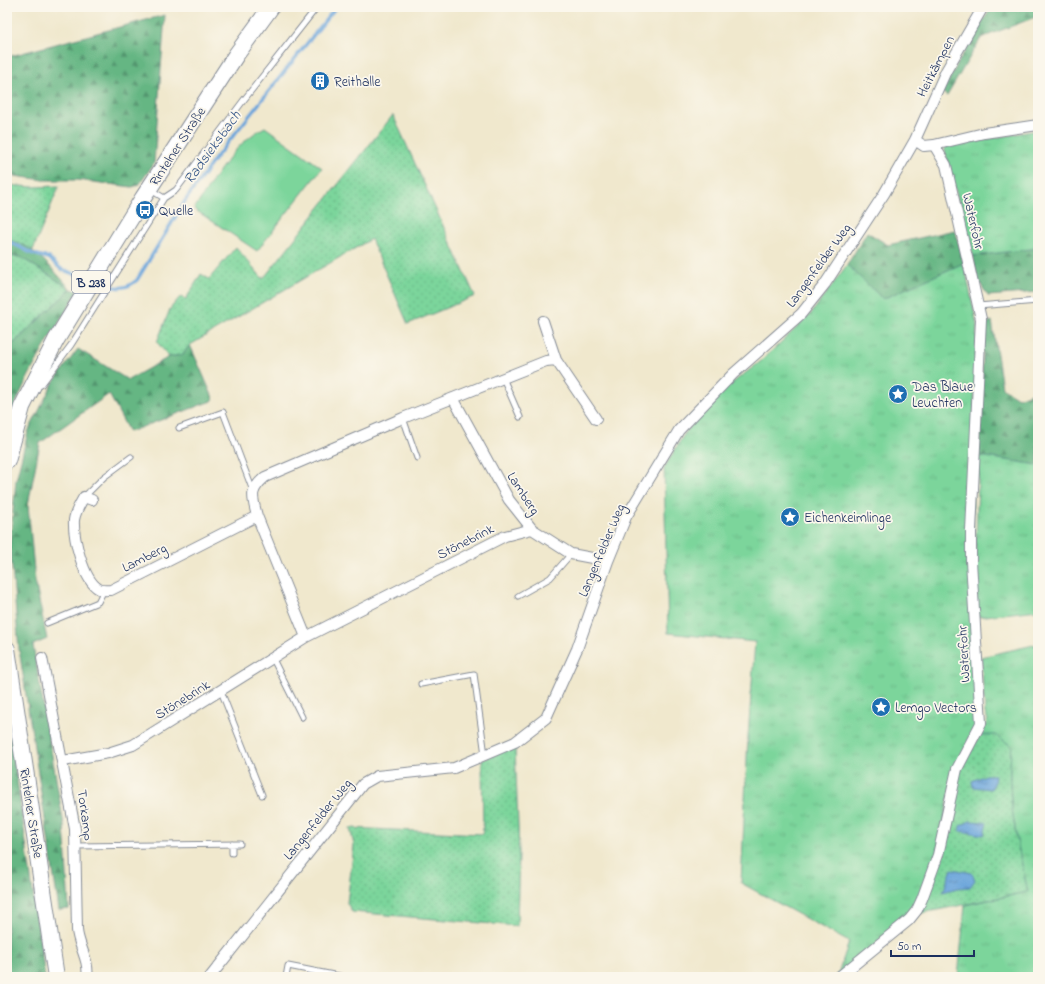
<svg xmlns="http://www.w3.org/2000/svg" width="1045" height="984" viewBox="0 0 1045 984" font-family="'Indie Flower',sans-serif">
<defs>
<pattern id="grass-dots" width="8" height="8" patternUnits="userSpaceOnUse"><rect width="8" height="8" fill="#7cd59b"/><path d="M2 2h.1M6 6h.1" fill="none" stroke="#6bb788" stroke-width="1.8" stroke-linecap="round"/></pattern>
<pattern id="forest-firs" width="22" height="20" patternUnits="userSpaceOnUse"><rect width="22" height="20" fill="#65b683"/><path d="M5 1l3.5 6h-7zM16 11l3.5 6h-7z" fill="#52946e"/></pattern>
<pattern id="park-tufts" width="24" height="20" patternUnits="userSpaceOnUse"><rect width="24" height="20" fill="#7cd59b"/><path d="M3 7l-1-3M5 7V3M7 7l1-3M15 17l-1-3M17 17v-4M19 17l1-3" fill="none" stroke="#6bb788"/></pattern>
<pattern id="water-ripples" width="26" height="14" patternUnits="userSpaceOnUse"><rect width="26" height="14" fill="#6ba5db"/><path d="M2 4q2-2 4 0t4 0M15 11q2-2 4 0t4 0" fill="none" stroke="#5787b5"/></pattern>
</defs>
<rect width="100%" height="100%" fill="#fbf7ec"/>
<filter id="ink" filterUnits="userSpaceOnUse"><feTurbulence type="fractalNoise" baseFrequency=".025" numOctaves="2"/><feDisplacementMap in="SourceGraphic" scale="8" xChannelSelector="R" yChannelSelector="G"/><feConvolveMatrix kernelMatrix="1 2 1 2 8 2 1 2 1" color-interpolation-filters="sRGB"/></filter>
<filter id="wash" filterUnits="userSpaceOnUse"><feTurbulence type="fractalNoise" baseFrequency=".012" numOctaves="4" result="noise"/><feDisplacementMap in="SourceGraphic" scale="16" xChannelSelector="R" yChannelSelector="G"/><feGaussianBlur stdDeviation="0.9" result="paint"/><feColorMatrix in="noise" values="0 0 0 0 0 0 0 0 0 0 0 0 0 0 0 0 0 1.4 0 .05"/><feComposite in="paint" operator="in"/></filter>
<g filter="url(#wash)">
<rect width="100%" height="100%" fill="#f0e8cd"/>
<path fill="url(#grass-dots)" stroke="#4c827c" d="M393 115 475 296 408 324 371 239 190 345 182 355 169 357 157 342 170 309 180 297 186 299 201 274 209 279 236 247 263 279Z
M7 185 33 187 59 186 33 250 12 241H7Z
M19 256 71 289 11 346 7 348V257Z
M989 734 995 735 1012 746C1005 793 1018 846 1028 892L917 914 959 771 980 735Z
M515 746 519 852 517 926 352 912 347 903 354 845 350 828 483 834 482 760Z"/>
<path fill="url(#forest-firs)" stroke="#407270" d="M992 7H1038V16L981 38 947 96 942 92 973 36Z
M165 15 154 163 139 185 132 187 78 180H44L7 175V57Z
M955 230 964 263 883 299 847 265 867 232 888 245Z
M7 241C31 240 55 273 71 289L78 291C54 332 19 384 7 429V348L11 346 71 289 19 256 7 257Z
M1038 248V292L988 296 978 280 973 256Z
M992 321 1002 388 1018 398 1038 390V465L979 456 984 324Z
M190 345 214 400 129 432 109 394 40 443 28 505 35 581 47 639 33 645 64 825 69 909 59 910 19 649 10 544 16 480 28 432 54 381 78 349 128 380 169 357 182 355Z
M7 710 45 977H7Z"/>
<path fill="url(#park-tufts)" stroke="#4c827c" d="M1038 130V248L973 256 944 147Z
M964 263 977 325 972 473 977 728 954 770 936 856 911 914 837 977 849 942 741 883 748 736 755 642 668 633 664 468 685 433 723 390 760 362 810 315 847 265 883 299Z
M979 456 1038 465V610L977 617 975 566Z
M1038 644V977H958L965 905 1028 892C1018 846 1005 793 1012 746L995 735H980L988 720 985 713 981 657Z"/>
<path fill="#7cd59b" stroke="#4c827c" d="M265 127 322 168 257 251 194 209C215 179 232 144 265 127Z"/>
<path fill="url(#water-ripples)" stroke="#436a9c" d="M986 775H995L994 784 991 789 973 787 972 781Z
M970 821 987 822 984 835 960 831V826Z
M952 869 972 873 975 880 970 887 957 888 943 892Z"/>
<g fill="none" stroke-linecap="round" stroke-linejoin="round">
<path stroke="#6ba5db" stroke-width="3.5" d="M7 244 12 243 33 254 49 258 61 269 82 277
M105 285C117 289 127 289 137 280L185 201 214 160 336 7"/>
</g>
</g>
<g filter="url(#ink)">
<g fill="none" stroke-linecap="round" stroke-linejoin="round">
<defs>
<path id="service" d="M151 190 164 198
M978 306 1038 301
M503 378 520 417
M41 385 71 345 164 198 176 190 243 101 317 7
M403 418 417 458
M179 428 223 412 253 491
M84 497 104 477 131 457
M518 596 550 578 571 554
M47 623 98 602 104 590
M272 657 302 717
M421 684 474 674 485 755
M221 691 262 795
M232 844V853
M76 846 240 844
M286 977 288 966 344 977
M400 977V976"/>
<path id="minor" d="M915 140 924 146 934 145 984 133 1038 125
M543 321 556 360 596 419
M453 398 509 500 532 529 571 554 608 561
M92 500 84 497C80 504 75 512 74 520 73 537 83 580 99 589 103 591 107 590 111 590L257 516
M306 637 257 516C252 496 249 491 265 477L403 418 546 361 556 360
M42 658 75 829 77 930C78 945 90 961 87 977
M63 761 108 753 133 745 306 637 505 536 532 529
M210 977 363 784 377 776 454 768 515 742 546 718 577 649 608 561 626 517 679 430 733 374 801 314 825 284 884 194 915 140 946 71 983 7
M839 977 909 920 917 910 922 899 938 855 957 769 981 723 971 561V531L981 319 946 165 934 145"/>
<path id="primary" d="M7 461 22 407 56 340 143 198 236 55 271 7
M7 649 56 977"/>
</defs>
<use href="#service" stroke="#868c96" stroke-width="7"/>
<use href="#minor" stroke="#868c96" stroke-width="12"/>
<use href="#primary" stroke="#868c96" stroke-width="18"/>
<use href="#service" stroke="#fff" stroke-width="5"/>
<use href="#minor" stroke="#fff" stroke-width="10"/>
<use href="#primary" stroke="#fff" stroke-width="16"/>
</g>
</g>
<defs>
<symbol id="building-disc" viewBox="-11 -11 22 22"><circle r="9.5" fill="#1f6fb2" stroke="#fbf7ec"/><path d="M-4-6H4V6H1V3H-1V6H-4ZM-2.5-4.3h1.7v1.8h-1.7ZM.8-4.3h1.7v1.8H.8ZM-2.5-1h1.7V.8h-1.7ZM.8-1h1.7V.8H.8Z" fill="#fff"/></symbol>
<symbol id="bus-disc" viewBox="-11 -11 22 22"><circle r="9.5" fill="#1f6fb2" stroke="#fbf7ec"/><path d="M-5-6H5V4H4V6H2V4H-2V6H-4V4H-5ZM-3.5-4V0h7V-4ZM-3.5 1.2v1.5H-2V1.2ZM2 1.2v1.5H3.5V1.2Z" fill="#fff"/></symbol>
<symbol id="sight-disc" viewBox="-11 -11 22 22"><circle r="9.5" fill="#1f6fb2" stroke="#fbf7ec"/><path d="M0-6L1.8-2.2L6-1.7L2.9 1.2L3.7 5.4L0 3.3L-3.7 5.4L-2.9 1.2L-6-1.7L-1.8-2.2Z" fill="#fff"/></symbol>
</defs>
<g fill-rule="evenodd">
<use href="#building-disc" x="309" y="70" width="22" height="22"/>
<use href="#bus-disc" x="134" y="199" width="22" height="22"/>
<use href="#sight-disc" x="887" y="383" width="22" height="22"/>
<use href="#sight-disc" x="779" y="506" width="22" height="22"/>
<use href="#sight-disc" x="870" y="696" width="22" height="22"/>
</g>
<g text-anchor="middle" stroke-width="3.5" stroke-linejoin="round" paint-order="stroke">
<rect fill="#fbf7ec" stroke="#5e6b89" stroke-width="1" x="72" y="271" width="38" height="22" rx="3"/>
<g font-size="13" font-weight="bold" fill="#1b2f5e">
<text x="91" y="287">B 238</text>
</g>
<g font-size="14" fill="#1b2f5e" stroke="#fbf7ec">
<text transform="translate(935 66) rotate(-63)" y="5">Heitkämpen</text>
<text transform="translate(177 146) rotate(-57)" y="5">Rintelner Straße</text>
<text transform="translate(974 221) rotate(77)" y="5">Waterfohr</text>
<text transform="translate(818 265) rotate(-54)" y="5">Langenfelder Weg</text>
<text transform="translate(524 493) rotate(57)" y="5">Lamberg</text>
<text transform="translate(465 541) rotate(-27)" y="5">Stönebrink</text>
<text transform="translate(601 550) rotate(-67)" y="5">Langenfelder Weg</text>
<text transform="translate(144 557) rotate(-27)" y="5">Lamberg</text>
<text transform="translate(963 654) rotate(-93)" y="5">Waterfohr</text>
<text transform="translate(182 699) rotate(-32)" y="5">Stönebrink</text>
<text transform="translate(32 813) rotate(81)" y="5">Rintelner Straße</text>
<text transform="translate(86 815) rotate(82)" y="5">Torkamp</text>
<text transform="translate(317 819) rotate(-51)" y="5">Langenfelder Weg</text>
</g>
<g font-size="14" fill="#1b2f5e" stroke="#fbf7ec" text-anchor="start">
<text x="334" y="86">Reithalle</text>
<text x="159" y="215">Quelle</text>
<text x="912" y="391">Das Blaue<tspan x="912" dy="16">Leuchten</tspan></text>
<text x="804" y="522">Eichenkeimlinge</text>
<text x="895" y="712">Lemgo Vectors</text>
</g>
<g font-size="15" font-style="italic" fill="#37588a" stroke="#fbf7ec">
<text transform="translate(212 147) rotate(-54)" y="5">Radsieksbach</text>
</g>
</g>
<rect width="1045" height="984" fill="none" stroke="#fbf7ec" stroke-width="24"/>
<path d="M891 950v6h83v-6" fill="none" stroke="#1b2f5e" stroke-width="2"/>
<text x="897" y="950" font-size="12" fill="#1b2f5e" stroke="#fbf7ec" stroke-width="3" paint-order="stroke">50 m</text>
</svg>
